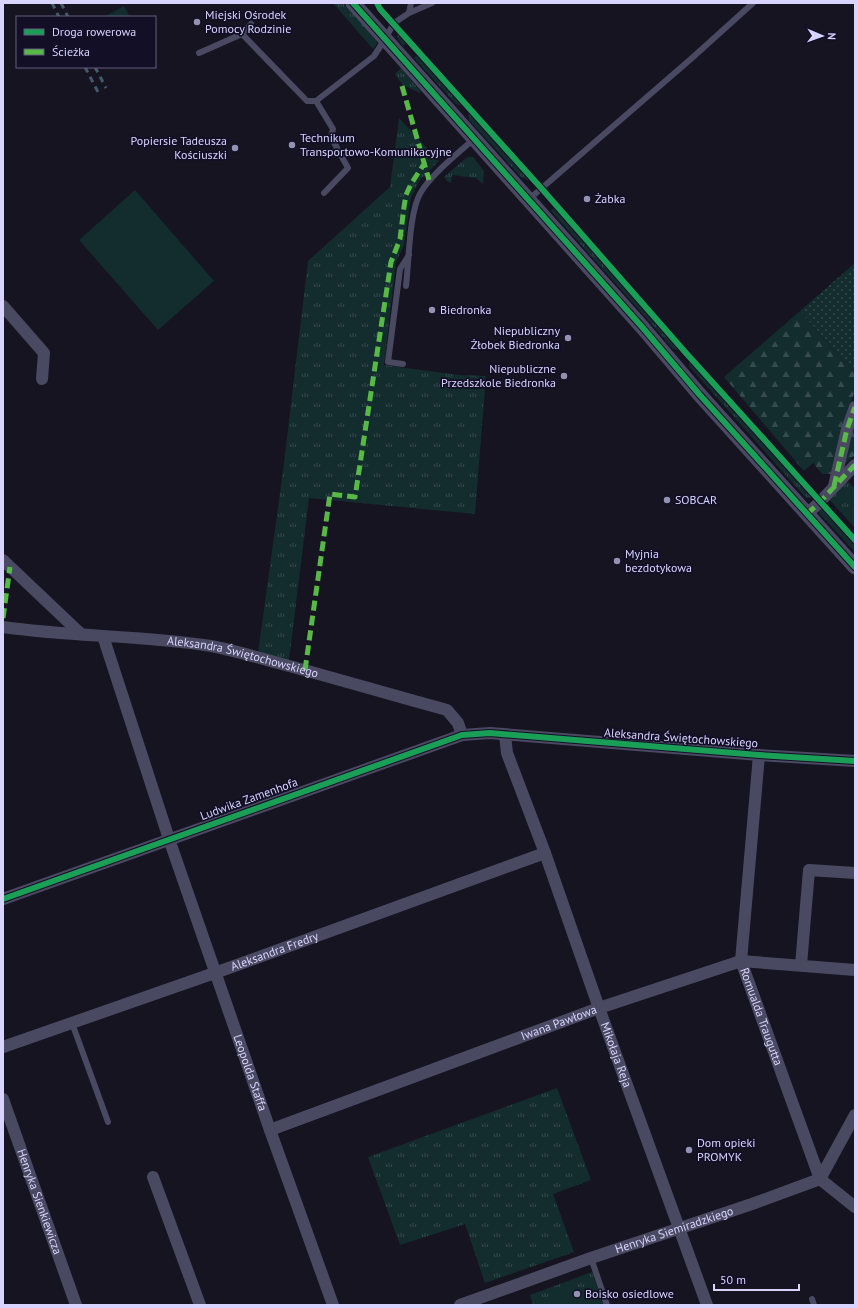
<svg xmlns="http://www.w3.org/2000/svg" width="858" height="1308" viewBox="0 0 858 1308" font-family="'PT Sans',sans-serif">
<defs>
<pattern id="grass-tufts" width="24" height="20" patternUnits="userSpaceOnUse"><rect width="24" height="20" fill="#132c2d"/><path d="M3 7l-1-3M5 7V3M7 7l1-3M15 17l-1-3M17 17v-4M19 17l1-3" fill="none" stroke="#354a4c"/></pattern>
<pattern id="forest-firs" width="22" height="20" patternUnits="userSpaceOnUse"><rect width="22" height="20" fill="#132c2d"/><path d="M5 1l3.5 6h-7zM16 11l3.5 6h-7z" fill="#354a4c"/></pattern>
<pattern id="garden-dots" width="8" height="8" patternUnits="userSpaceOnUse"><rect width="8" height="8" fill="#132c2d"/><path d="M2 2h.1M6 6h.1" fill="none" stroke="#354a4c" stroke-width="1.8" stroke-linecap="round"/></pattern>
</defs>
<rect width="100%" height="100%" fill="#161421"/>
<path fill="url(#grass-tufts)" d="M333 3H343L376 40 377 44 373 49Z
M397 30 408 42 403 46 397 37Z
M418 54 463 104 461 105 456 104 414 58Z
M401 68 421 92 420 93 403 85 395 75 396 73Z
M470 112 531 180H527L521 177 469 120 468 114Z
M399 118 439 161 420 180 411 197 404 245 396 262 384 365 459 375 486 376 475 514 309 498 289 660 258 653 283 471 308 261 390 187Z
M468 157H473L484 171 483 184 476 178 452 175 451 183 447 181 444 177 466 158Z
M554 208H556L681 349 677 350 673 349 657 330 551 211Z
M690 358 815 498H806L696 374 689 366Z
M847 480 855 489V528L828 498Z
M821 505 855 543V552L820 514 819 509Z
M557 1088 591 1180 553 1194 574 1252 485 1283 465 1224 400 1245 368 1157Z
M592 1272 604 1305H533L530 1295Z"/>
<path fill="url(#forest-firs)" d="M800 311 855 373V391L842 426 832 474H822L813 463 804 471 724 377Z
M855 423V455L845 464 853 427Z"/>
<path fill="url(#garden-dots)" d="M855 263V373L800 311Z"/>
<path fill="#132c2d" d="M124 6 130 17H104Z
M135 190 214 281 158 330 79 240Z
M586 1287 593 1305H547L546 1301Z"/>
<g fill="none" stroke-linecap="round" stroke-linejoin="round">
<path stroke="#4a4962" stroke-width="6" d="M409 13 432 3
M242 34 307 101H316L374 56 385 39 394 23 409 13 411 3
M199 53 242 34 251 24
M316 101 333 129 331 137 348 168 324 193
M528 200 692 58 753 3
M406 286C409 261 409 211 421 192 432 174 458 153 474 139
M403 364 388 362 400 269 409 255
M72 1023 108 1122
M591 1258 607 1305
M812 1299 814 1305"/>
<g stroke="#4a4962" stroke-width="12">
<path d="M3 306 44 353 42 379"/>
<path d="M834 486 847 429 855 407"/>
<path d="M807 514C824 499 839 481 855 465"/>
<path d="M3 560 81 634"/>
<path id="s1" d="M3 627C72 637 142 635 211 646 233 650 256 657 278 663 335 678 391 695 447 710L458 723 462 735"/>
<path id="s2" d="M103 636 169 839 270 1130 333 1305"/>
<path id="s3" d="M505 735 507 753 545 853 599 1008 707 1305"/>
<path id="s4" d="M759 755 741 961 820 1179 855 1207"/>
<path d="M3 899 462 735 490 733 759 755 855 761"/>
<path d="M801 965 809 870 855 873"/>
<path id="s5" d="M3 1047 226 969 545 853"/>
<path id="s6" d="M3 1099 76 1305"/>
<path id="s7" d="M270 1130 599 1008 741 961 855 970"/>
<path d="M153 1177 200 1305"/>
<path id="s8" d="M460 1305 591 1258 752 1204 820 1179 855 1115"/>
</g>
<path stroke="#4a4962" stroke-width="15" d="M353 3 643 328 699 394 855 567"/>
<path stroke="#43596b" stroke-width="3" stroke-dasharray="6 5" stroke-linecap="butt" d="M52 3 59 17
M61 3 68 17
M85 67 99 94
M95 67 106 88"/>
<path stroke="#58b947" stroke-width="5" stroke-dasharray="10 5" stroke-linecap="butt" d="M402 86 429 180
M834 486 847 429 855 407
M807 514C824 499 839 481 855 465
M3 618 10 567
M305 670 330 494 355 497 391 262 400 239 404 207 406 195 411 184 424 164"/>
<defs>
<path id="cycleway" d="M353 3 643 328 699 394 855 567
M377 3 380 9 542 189 686 353 855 540
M3 899 462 735 490 733 759 755 855 761"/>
</defs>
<use href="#cycleway" stroke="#130f26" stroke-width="8"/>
<use href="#cycleway" stroke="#1a9f57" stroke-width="6"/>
</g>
<g fill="#9591b1" stroke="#130f26" stroke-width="1.5">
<circle cx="197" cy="22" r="4"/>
<circle cx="292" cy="145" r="4"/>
<circle cx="235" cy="148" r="4"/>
<circle cx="587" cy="199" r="4"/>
<circle cx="432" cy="310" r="4"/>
<circle cx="568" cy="338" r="4"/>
<circle cx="564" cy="376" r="4"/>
<circle cx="667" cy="500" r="4"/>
<circle cx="617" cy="561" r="4"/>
<circle cx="689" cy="1150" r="4"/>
<circle cx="577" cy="1294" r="4"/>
</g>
<g text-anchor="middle" stroke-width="3.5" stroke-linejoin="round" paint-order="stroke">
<g font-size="12" fill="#d9d4ff" stroke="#130f26" text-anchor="start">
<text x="205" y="19">Miejski Ośrodek<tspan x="205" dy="14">Pomocy Rodzinie</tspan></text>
<text x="300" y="142">Technikum<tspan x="300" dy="14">Transportowo-Komunikacyjne</tspan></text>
<text x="227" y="145" text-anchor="end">Popiersie Tadeusza<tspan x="227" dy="14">Kościuszki</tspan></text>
<text x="595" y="203">Żabka</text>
<text x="440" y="314">Biedronka</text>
<text x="560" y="335" text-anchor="end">Niepubliczny<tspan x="560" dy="14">Żłobek Biedronka</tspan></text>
<text x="556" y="373" text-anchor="end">Niepubliczne<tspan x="556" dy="14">Przedszkole Biedronka</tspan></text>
<text x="675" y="504">SOBCAR</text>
<text x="625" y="558">Myjnia<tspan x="625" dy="14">bezdotykowa</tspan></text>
<text x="697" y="1147">Dom opieki<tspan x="697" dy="14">PROMYK</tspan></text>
<text x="585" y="1298">Boisko osiedlowe</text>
</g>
<g font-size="12" fill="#d9d4ff" stroke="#130f26">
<text dy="4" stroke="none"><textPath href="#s1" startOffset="242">Aleksandra Świętochowskiego</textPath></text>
<text transform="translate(681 738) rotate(4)" y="4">Aleksandra Świętochowskiego</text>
<text transform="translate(249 799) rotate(-20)" y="4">Ludwika Zamenhofa</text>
<text dy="4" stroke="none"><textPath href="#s5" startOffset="288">Aleksandra Fredry</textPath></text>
<text dy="4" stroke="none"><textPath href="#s4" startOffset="266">Romualda Traugutta</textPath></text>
<text dy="4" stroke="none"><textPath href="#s7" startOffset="308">Iwana Pawłowa</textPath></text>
<text dy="4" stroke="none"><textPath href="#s3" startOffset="339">Mikołaja Reja</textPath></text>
<text dy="4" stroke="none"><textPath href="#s2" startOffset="461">Leopolda Staffa</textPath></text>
<text dy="4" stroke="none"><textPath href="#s6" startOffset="109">Henryka Sienkiewicza</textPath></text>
<text dy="4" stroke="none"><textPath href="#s8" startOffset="227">Henryka Siemiradzkiego</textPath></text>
</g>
</g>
<rect width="858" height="1308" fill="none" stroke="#d9d4ff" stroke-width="8"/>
<rect x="16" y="16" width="140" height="52" fill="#130f26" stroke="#625e7d"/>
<rect x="24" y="29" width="20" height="6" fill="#1a9f57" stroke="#625e7d"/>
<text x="52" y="36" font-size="12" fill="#d9d4ff">Droga rowerowa</text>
<rect x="24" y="49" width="20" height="6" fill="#58b947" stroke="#625e7d"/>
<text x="52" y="56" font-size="12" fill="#d9d4ff">Ścieżka</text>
<g transform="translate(822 36) rotate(92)" stroke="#130f26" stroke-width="3" paint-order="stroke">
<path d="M0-3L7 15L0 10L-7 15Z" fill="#d9d4ff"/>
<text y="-6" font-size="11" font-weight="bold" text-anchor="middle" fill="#d9d4ff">N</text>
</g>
<path d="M714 1284v6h85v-6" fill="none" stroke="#d9d4ff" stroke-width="2"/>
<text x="720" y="1284" font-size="12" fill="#d9d4ff" stroke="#130f26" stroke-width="3" paint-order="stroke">50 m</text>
</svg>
